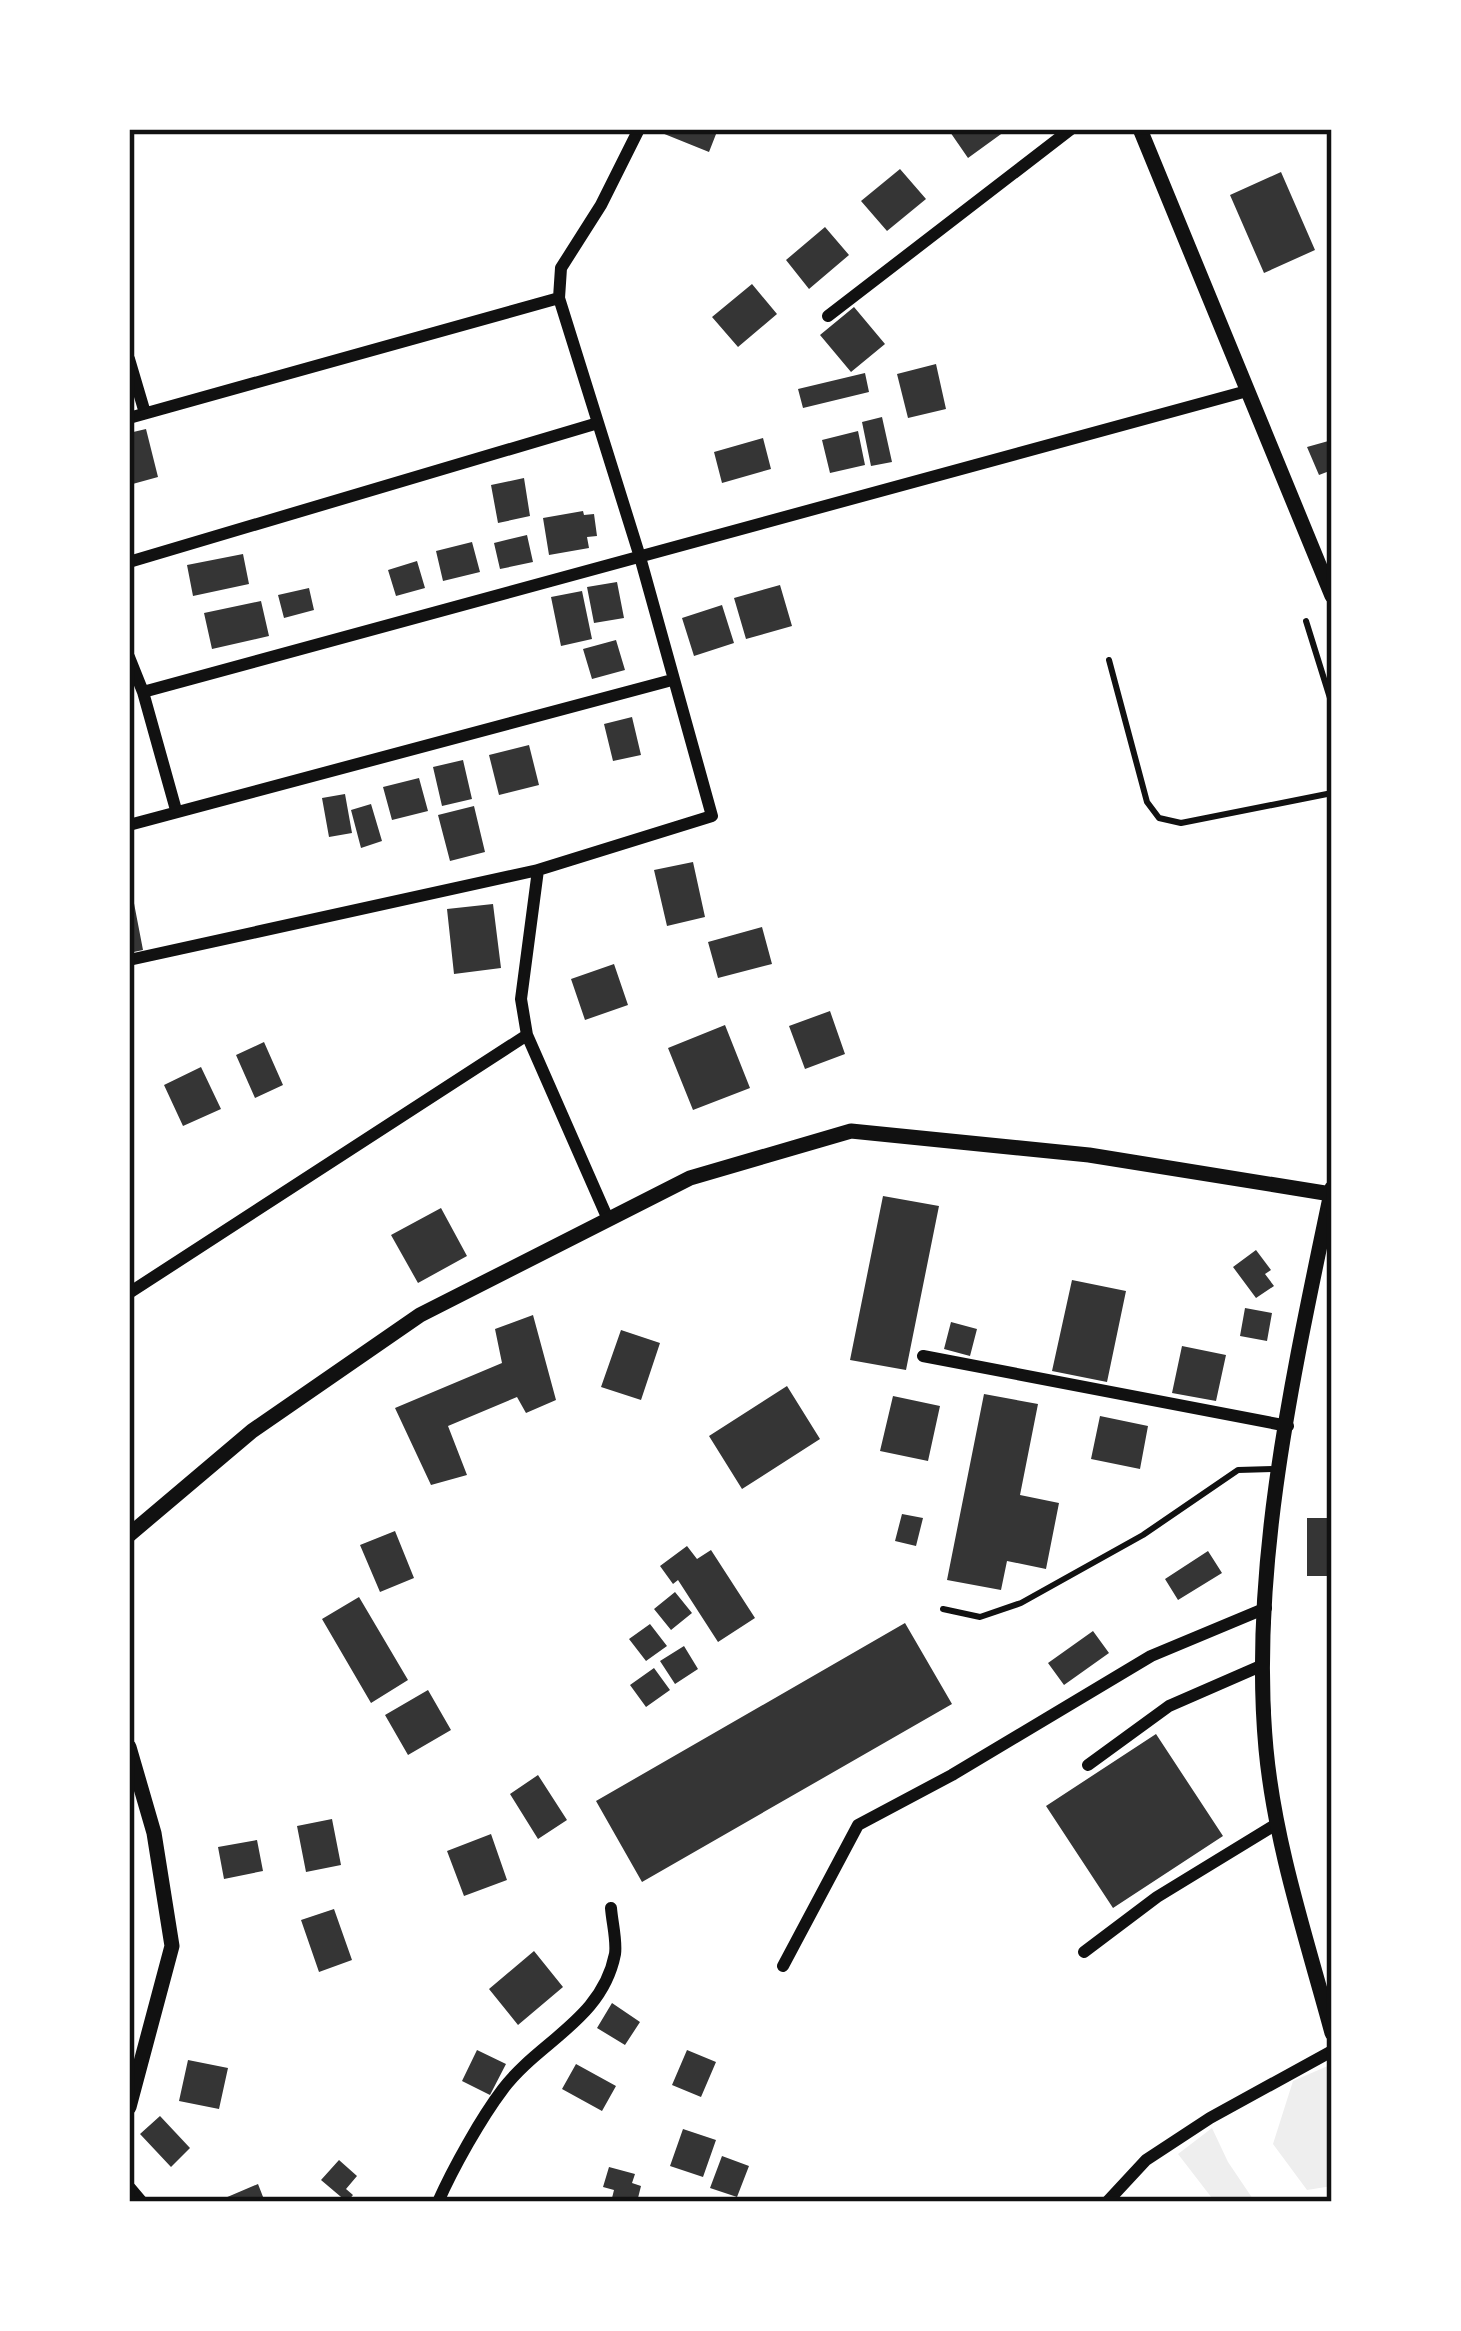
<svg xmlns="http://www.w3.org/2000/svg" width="1461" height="2331" viewBox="0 0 1461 2331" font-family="'DM Sans',sans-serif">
<rect width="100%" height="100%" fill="#fff"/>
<path fill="#eee" d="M1330 2065 1332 2186 1307 2190 1273 2144 1293 2081Z
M1212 2128 1228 2162 1255 2202H1215L1178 2154Z"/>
<path fill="#353535" d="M652 129H718L709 152Z
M948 129H1008L968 158Z
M900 169 926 199 887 231 861 201Z
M1281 172 1315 250 1264 273 1230 195Z
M825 227 849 255 809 289 786 260Z
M752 284 777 314 738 347 712 317Z
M854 307 885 344 851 372 820 335Z
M936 364 946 409 908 418 897 374Z
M865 373 869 392 803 408 798 389Z
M882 417 892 462 871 466 862 422Z
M146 429 158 477 129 485V433Z
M858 431 865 465 830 473 822 440Z
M763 438 771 469 722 483 714 452Z
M1332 440V470L1319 475 1307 447Z
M524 478 530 516 498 523 491 485Z
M583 511 584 515 594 514 597 536 587 537 589 548 549 555 543 518Z
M527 535 533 562 500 569 494 543Z
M472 542 480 572 443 581 436 551Z
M243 554 249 584 193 596 187 565Z
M417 561 425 588 396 596 388 570Z
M617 582 624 618 594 623 587 587Z
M780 585 792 626 746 639 734 598Z
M309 588 314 610 284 618 278 595Z
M582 591 592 639 561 646 551 597Z
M261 601 269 636 212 649 204 613Z
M722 605 734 643 694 656 682 618Z
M616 640 625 670 592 679 583 649Z
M632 717 641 755 613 761 604 724Z
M529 745 539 785 499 795 489 755Z
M463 760 472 799 442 806 433 767Z
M419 778 428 811 392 820 383 787Z
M345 794 352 833 329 837 322 798Z
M371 804 382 841 361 848 351 810Z
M474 806 485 852 450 861 438 815Z
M693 862 705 917 667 926 654 870Z
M133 898 143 950 129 953V899Z
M493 904 501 968 454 974 447 909Z
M762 927 772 964 718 978 708 942Z
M614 964 628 1005 585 1020 571 979Z
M830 1011 845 1054 805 1069 789 1026Z
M725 1025 750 1088 693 1110 668 1048Z
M264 1042 283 1085 255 1098 236 1055Z
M201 1067 221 1109 183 1126 164 1085Z
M883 1196 939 1206 906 1370 850 1360Z
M441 1208 467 1256 418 1283 391 1235Z
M1256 1250 1271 1270 1265 1274 1274 1286 1256 1298 1233 1267Z
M1072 1280 1126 1291 1107 1382 1052 1371Z
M1245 1308 1272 1313 1267 1341 1240 1336Z
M533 1315 556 1400 526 1413 517 1397 448 1426 467 1475 431 1485 395 1408 502 1363 495 1329Z
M951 1322 977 1329 970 1356 944 1349Z
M621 1330 660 1343 641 1400 601 1387Z
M1182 1346 1226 1355 1216 1401 1172 1393Z
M787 1386 820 1439 742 1489 709 1436Z
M984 1394 1038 1404 1020 1495 1059 1503 1046 1569 1007 1561 1001 1590 947 1580Z
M893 1396 940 1406 928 1461 880 1451Z
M1100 1416 1148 1426 1140 1469 1091 1459Z
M902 1514 923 1518 916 1546 895 1541Z
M1307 1518H1332V1576H1307Z
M395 1531 414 1578 380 1592 360 1545Z
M687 1546 697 1559 711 1550 755 1618 718 1642 678 1580 673 1584 660 1566Z
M1208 1551 1222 1573 1178 1600 1165 1579Z
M675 1592 692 1613 671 1630 654 1609Z
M359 1597 408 1680 371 1703 322 1619Z
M905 1623 952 1704 642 1882 596 1801Z
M650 1624 667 1646 646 1661 629 1639Z
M1093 1631 1109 1653 1064 1685 1048 1663Z
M684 1646 698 1669 675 1684 660 1661Z
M654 1668 670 1690 646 1707 630 1685Z
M428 1690 451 1730 408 1755 385 1715Z
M1156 1734 1223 1836 1113 1908 1046 1806Z
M538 1775 567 1820 538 1839 510 1794Z
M332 1819 341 1865 306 1872 297 1826Z
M491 1834 507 1880 464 1896 447 1851Z
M257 1840 263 1871 224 1879 218 1847Z
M334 1909 352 1960 319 1972 301 1920Z
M534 1951 563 1987 518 2025 489 1989Z
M612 2003 640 2022 625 2045 597 2028Z
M477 2050 506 2064 490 2095 462 2081Z
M687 2050 716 2062 701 2097 672 2085Z
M188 2060 228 2068 219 2109 179 2101Z
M576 2064 616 2086 602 2111 562 2089Z
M160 2116 190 2148 171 2167 140 2134Z
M683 2129 716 2140 703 2177 670 2166Z
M722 2156 749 2166 737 2197 710 2188Z
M339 2160 357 2176 346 2189 353 2195 347 2202 321 2180Z
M609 2167 635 2174 632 2183 641 2186 637 2202H611L614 2190 603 2187Z
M258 2184 265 2202H227L225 2198Z"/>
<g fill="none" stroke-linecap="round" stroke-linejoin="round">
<path stroke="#111" stroke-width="6" d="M1306 621 1330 698
M1109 660 1147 802 1159 818 1181 823 1332 793
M943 1609 980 1617 1021 1603 1143 1535 1238 1470 1275 1469"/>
<path stroke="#111" stroke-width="12" d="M828 316 1071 129
M129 359 145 413
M129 418 559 298
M129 562 598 423
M129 657 143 692
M176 810 143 692 1247 391
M129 825 672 680
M538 870 521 999 527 1035 607 1217
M129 960 538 870 712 816 640 557 559 298 561 268 601 205 639 129
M129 1293 527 1035
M923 1356 1288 1426
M1088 1765 1169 1706 1263 1665
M1084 1952 1157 1897 1278 1823
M783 1966 858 1825 952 1775 1151 1656 1266 1608
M438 2202C453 2168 481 2118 503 2089 539 2041 602 2020 615 1954 617 1941 612 1922 611 1908
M1107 2202 1146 2160 1210 2118 1332 2051"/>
<path stroke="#111" stroke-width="15" d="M1140 129 1332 596
M1332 1188C1295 1366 1249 1566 1266 1749 1275 1845 1307 1940 1332 2033
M129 1535 252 1431 420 1315 690 1178 851 1131 1089 1155 1331 1194
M129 1747 154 1833 172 1946 129 2107
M129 2189 140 2202"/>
</g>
<rect width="1461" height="2331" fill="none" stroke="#ffffff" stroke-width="264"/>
<rect x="132" y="132" width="1197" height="2067" fill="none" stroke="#111" stroke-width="4.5"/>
</svg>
